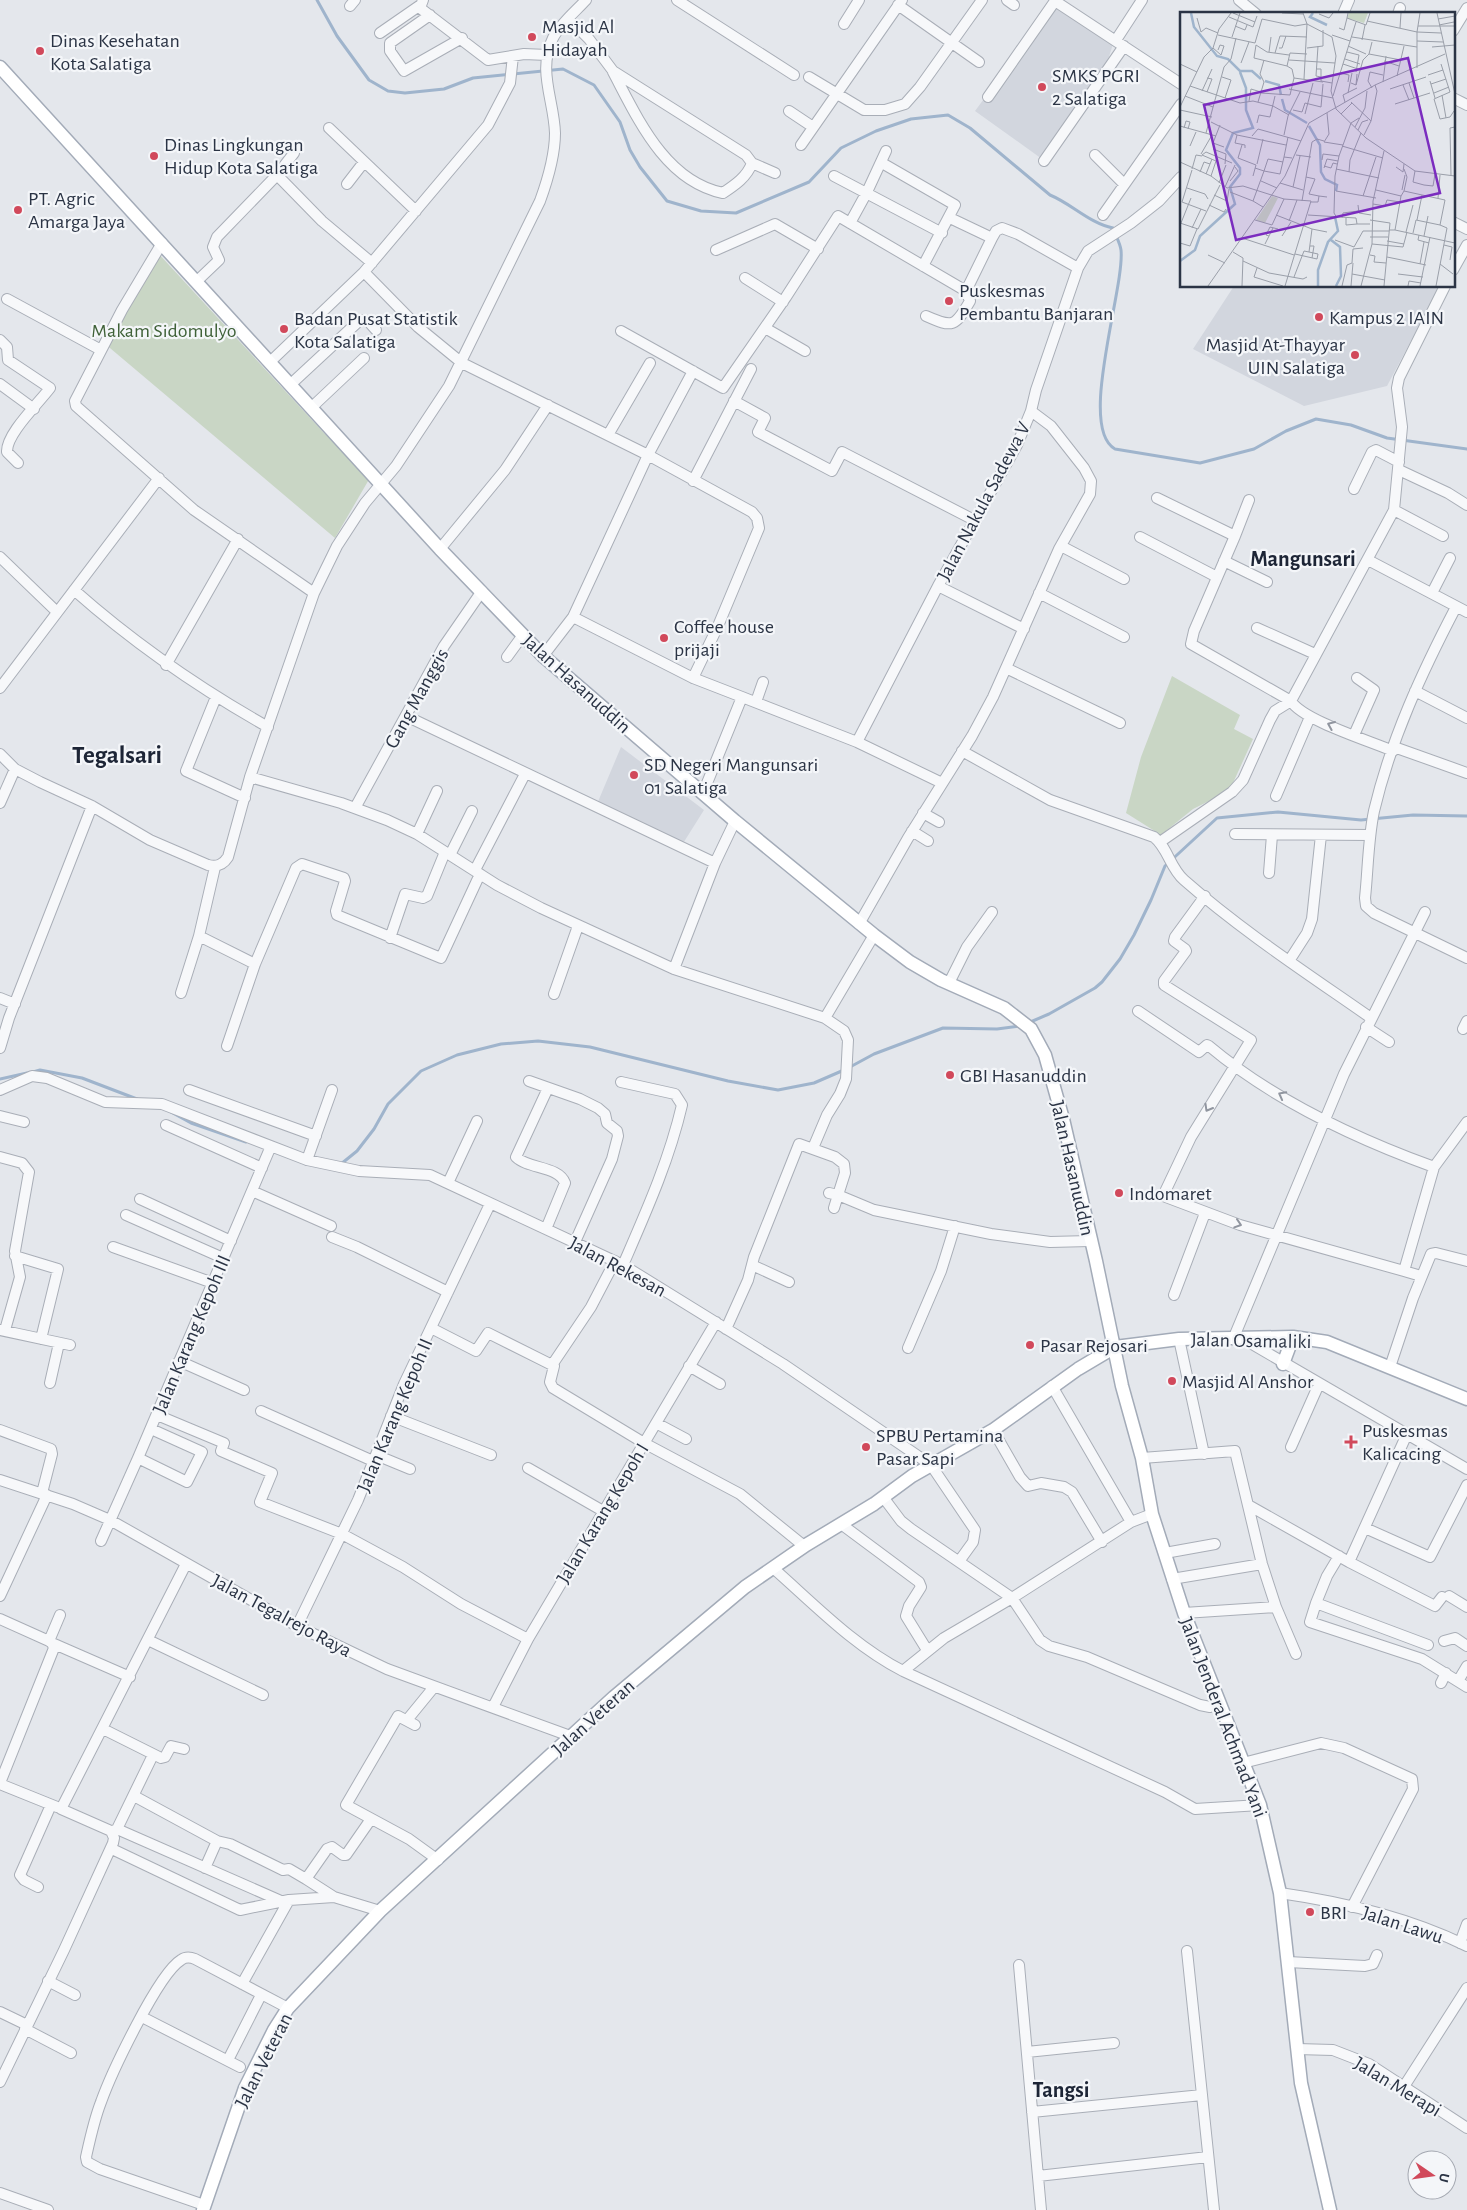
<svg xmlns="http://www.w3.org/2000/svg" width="1467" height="2210" viewBox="0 0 1467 2210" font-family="'Alegreya Sans',sans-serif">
<rect width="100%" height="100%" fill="#e4e7ec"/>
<path fill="#d2d6de" d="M1054 4 1113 44 1107 63 1042 159 975 111Z
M1234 286H1440L1387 386 1304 406 1193 349Z
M621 747 704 810 682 845 597 804Z"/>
<path fill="#c9d6c5" d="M157 252 324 433 371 476 335 538 104 343Z
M1172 676 1240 715 1234 729 1253 739 1233 783 1225 793 1193 809 1161 835 1126 813 1141 757Z"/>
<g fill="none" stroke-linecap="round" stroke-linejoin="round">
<path stroke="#9fb4cc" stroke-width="3" d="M317 0 337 36 369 80 388 91 405 93 444 89 473 78 563 69 594 85 620 122 630 150 640 167 667 201 701 211 736 213 809 182 841 148 876 131 911 119 948 115 970 128 1050 195C1072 204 1089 223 1113 228 1115 235 1120 242 1121 250 1125 288 1077 428 1115 449L1200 463 1254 449 1286 431 1316 419 1351 425 1387 438 1467 449
M1028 1023 1049 1014 1095 988 1102 982 1120 959 1134 935 1151 900 1165 866 1217 818 1278 812 1361 820 1413 815 1467 816
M850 1067 874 1054 943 1028 997 1029 1020 1026
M33 1072 40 1070 82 1078 137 1099
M0 1079 27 1073
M171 1112 191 1123 246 1142
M341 1164 357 1151 374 1129 388 1104 421 1071 457 1055 501 1044 538 1041 590 1047 728 1081 778 1090 814 1083 844 1070"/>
<defs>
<path id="minor" d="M423 0 420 8 488 60 524 54 547 55
M677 0 794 75
M1007 0 1014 5
M1239 0 1256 14
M898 5 979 62
M350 6 355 0
M1343 14 1349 0
M1398 14 1400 8
M430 15 390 43V51L404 71 462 38
M569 19 589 39 613 71 746 155 752 163 775 173
M844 24 859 0
M1453 31 1467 8
M380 33 419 6
M1116 40 1142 0
M613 72C638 119 665 181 723 193 735 185 747 177 752 163
M809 77 864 110H885L905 104 920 87 982 0
M988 97 1055 1 1181 84
M1453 98 1467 105
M789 111 813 127
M329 128 416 211
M801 145 902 0
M1095 155 1123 183
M1044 161 1124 46
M882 163 955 205 923 266
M277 175 322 221 372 263
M834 176 942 233
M347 184 364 162
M1103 215 1181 104
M950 218 992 238
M1453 222 1467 229
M850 223 867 192 886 151
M162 243 122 310 75 401 76 406 194 510 314 593
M716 250 775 224 818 249
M1453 270 1467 245
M364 272 488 125 510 83 513 56
M745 278 783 302
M197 281 219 260 213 247 217 237 277 175 294 153
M7 299 101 350
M926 316C953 328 955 327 970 301L966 291 992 238 996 231 1002 228 1018 234 1078 268
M765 328 805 351
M621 331 723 388 786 297 838 216 966 291
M0 340 7 347 8 360 50 388C38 404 6 434 7 452L18 463
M270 362 364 272 418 327 462 363 648 455 573 617 693 678 742 697 703 793
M0 384 34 409
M291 384 360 320 368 321 376 330
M734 401 765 418 758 432 832 471 842 452 976 521
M312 407 364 358
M608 435 650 363
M1399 470 1448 493 1467 505
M693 481 751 369
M1354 489 1372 452 1376 450 1399 462
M1157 498 1235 536 1194 631 1191 644 1291 701C1302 720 1370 741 1393 751
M1394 510 1443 536
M1235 536 1249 500
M1140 537 1217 577
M1061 546 1124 579
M440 549 505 470 548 405
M0 557 57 612
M1368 560 1467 612
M1224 561 1267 582
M938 586 1024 629
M74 590C135 644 197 687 268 727
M1039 593 1124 637
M1432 593 1450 558
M1456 607C1422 672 1391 739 1374 811 1368 840 1368 870 1365 898L1366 906 1374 913 1467 958
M1257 628 1315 654
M543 656 573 617
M507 657 523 635
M166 665 238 539
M1006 668 1120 723
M693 678 718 626 759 528 757 518 752 512 648 455 693 371
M0 688 159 478
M1415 691 1467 718
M216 697 186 771 245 798
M742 697 857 742 942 783
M756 702 763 682
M406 716 715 863
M1354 735 1374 690 1357 678
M857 742 938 586 1017 445 1031 411 1036 390 1078 268 1088 251 1131 223 1159 201 1181 177
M1394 747 1467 773
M962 751 1050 800 1154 837C1168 848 1170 868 1184 880 1242 931 1308 974 1371 1018
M0 754 15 769 40 782 92 806 150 840 208 865C217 867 223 865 228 857L250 777 314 593 337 546 365 503 396 466 449 386 540 201C548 179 555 156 555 133 554 100 537 70 553 38 560 24 576 11 586 0
M250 777 341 803 387 820 417 834 497 885 541 908 674 969 825 1018 844 1031 848 1040 846 1079 840 1094 827 1115 813 1148
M1276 796 1310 717
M0 803 15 769
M355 808 444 646 482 591
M923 813 939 822
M912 831 928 841
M417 834 437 791
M1235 834 1370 835
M1160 842 1232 792 1243 780 1270 720 1275 711 1291 701 1394 510 1402 427 1397 388 1399 378 1445 286
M450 855 472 811
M215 867 199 936 255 964 227 1046
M475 870 525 774
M1269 873 1272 835
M1205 896 1175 937 1174 941 1185 949 1186 951 1164 981V985L1251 1040 1191 1137 1163 1196 1240 1225 1404 1271
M859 924 908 838 972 736 993 697 1059 549 1090 494 1091 481 1084 468 1051 426 1031 411
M390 938 405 894 423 898 427 896 445 852
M1289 961 1307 933 1312 919 1321 835
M255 964 296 868 302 864 344 878 345 881 336 911 337 915 441 958 480 874
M674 969 715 863 735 821
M949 983 967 947 992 912
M181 993 199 936
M554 994 578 926
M0 998 15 1004
M1138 1011 1199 1052 1207 1045 1209 1046C1272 1099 1357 1139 1434 1167
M825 1018 874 935
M1366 1027 1389 1042
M1463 1029 1467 1021
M0 1048 9 1018 92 806
M529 1081 580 1099 598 1108 605 1114 607 1123 617 1131 618 1136 612 1159 575 1242
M621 1082 675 1094 682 1105C669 1161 646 1212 623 1265
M0 1090 32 1076 47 1078 105 1102 162 1104 307 1160 359 1171 430 1175 623 1265 783 1364 931 1465 975 1530 973 1542 960 1560
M189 1090 316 1136
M0 1116 24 1122
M166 1125 262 1168
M0 1157 22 1163 29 1172 15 1251 20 1277 5 1330
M307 1160 332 1090
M448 1183 477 1121
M252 1191 331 1226
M829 1193 838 1195 834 1208
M140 1199 231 1241
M126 1215 223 1258
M546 1229 565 1183C559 1166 528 1169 516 1157L548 1088
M332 1237 357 1247 448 1292
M113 1247 213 1283
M15 1256 58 1269 41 1339
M752 1265 789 1282
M1421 1276 1404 1271 1434 1167 1467 1122
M1174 1295 1205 1213
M431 1328 476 1351 488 1333 554 1366 550 1382 553 1388 644 1443 740 1494 804 1546
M726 1329 748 1280 754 1257 799 1144 835 1157 844 1164 845 1173 838 1195 874 1210 991 1234 1050 1242 1090 1241
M0 1330 70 1345
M1234 1337 1344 1074 1425 912
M1240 1337 1467 1469
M1179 1339 1204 1454
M908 1348 941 1271 955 1226
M179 1361 244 1390
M552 1365 591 1307 615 1261
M689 1366 720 1384
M1390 1367 1413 1298 1431 1254 1436 1253 1467 1261
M50 1383 59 1343
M1052 1386 1131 1522
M261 1411 373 1461
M157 1415 224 1443 221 1451 272 1473 260 1502 342 1534 403 1567 461 1604 528 1639
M391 1416 491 1455
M656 1423 686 1439
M0 1430 51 1449 52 1454 42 1493
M993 1430 1020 1477 1028 1486 1041 1483 1064 1487 1072 1492 1102 1542
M1291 1447 1319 1384
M376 1455 410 1469
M138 1458 187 1482 202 1452 151 1429
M1142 1458 1235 1451 1262 1564 1276 1607
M528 1468 603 1511
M0 1480 73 1504 110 1520 297 1626 387 1669 570 1736
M883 1497 901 1521 911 1529 1012 1598 1040 1640 1049 1646 1087 1657 1200 1705 1210 1707 1220 1704
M1250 1506 1349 1562 1435 1606 1442 1597
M841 1524 919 1582 921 1587 909 1606 906 1616 927 1650
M1365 1528 1430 1557 1467 1485
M101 1541 138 1458 271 1146
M1165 1553 1215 1544
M1339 1556 1327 1576 1316 1603 1428 1645
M1349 1562 1407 1434
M773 1568C814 1604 854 1646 903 1671L1165 1792 1195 1809 1260 1805
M1172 1579 1262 1564
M0 1596 47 1495
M1449 1596 1467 1607
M1316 1603 1310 1622 1422 1659 1467 1687
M1184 1613 1276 1607 1296 1654
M0 1619 49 1641 52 1643 54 1648 0 1783
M297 1626 358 1500 404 1384 490 1204
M148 1640 263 1695
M49 1641 60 1615
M1444 1641 1455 1638 1467 1646
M52 1643 130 1677
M903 1671 944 1638 1012 1598 1131 1522 1152 1514
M1458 1681 1467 1666
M1441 1683 1446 1673
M493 1707 528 1639 716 1322
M407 1720 434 1687
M415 1725 398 1716 346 1805 409 1839 438 1860
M103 1729 161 1758 165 1757 171 1746 184 1749
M1243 1763 1321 1743 1344 1748 1412 1779 1413 1789 1352 1907
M0 1784 57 1807
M134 1796 217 1841
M371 1819 346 1855H343L332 1847 327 1849 306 1879 334 1897 380 1911
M117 1829 281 1901
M113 1831 117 1829 153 1755
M112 1849 240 1910 289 1900 334 1897
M205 1868 217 1841 230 1844 283 1870 289 1869 306 1879
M38 1887 24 1880 20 1875 51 1805
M1280 1893C1343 1902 1410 1918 1467 1946
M1460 1943 1467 1924
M1187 1951 1214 2210
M1288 1962 1365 1966 1373 1964 1377 1955
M1019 1965 1041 2210
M48 1981 75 1995
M242 1984 289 1900
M0 2012 27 2025
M142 2017 240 2067
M25 2029 71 2053
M1297 2049 1333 2050 1369 2064 1467 2128
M1027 2052 1114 2043
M228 2060 261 1995
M0 2082 64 1950 113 1843 114 1838 111 1831 61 1809 186 1564
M1403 2088 1467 1988
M1032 2112 1202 2095
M1038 2176 1208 2157
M0 2193 48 2210
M204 2205 100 2169 87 2162 86 2157C90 2139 94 2120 101 2102 111 2074 158 1974 181 1960 185 1957 190 1957 195 1959L288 2008"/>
<path id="major" d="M0 67 440 549 543 656 735 821 874 935 910 962 941 980 1004 1008 1031 1029 1045 1055 1063 1119 1096 1261 1122 1386 1142 1458 1152 1514 1184 1613 1260 1805 1280 1893 1301 2083 1330 2210
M1283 1364 1293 1337
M203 2210 245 2088 274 2030 288 2008 380 1911 614 1697 745 1587 806 1545 874 1504 912 1476 993 1430 1078 1369 1115 1347 1179 1339 1293 1337 1327 1342 1467 1399"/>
</defs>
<use href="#minor" stroke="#a9aeb7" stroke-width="12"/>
<use href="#major" stroke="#a3abb8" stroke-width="15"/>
<use href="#minor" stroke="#f7f8fa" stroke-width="10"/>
<use href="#major" stroke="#fff" stroke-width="12"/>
</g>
<defs><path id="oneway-chevron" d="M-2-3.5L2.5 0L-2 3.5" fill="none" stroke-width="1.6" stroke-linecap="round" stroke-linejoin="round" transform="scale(1.25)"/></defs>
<g stroke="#9196a0">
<use href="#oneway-chevron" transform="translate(1331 725) rotate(-157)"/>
<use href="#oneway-chevron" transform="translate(1282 1095) rotate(-152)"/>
<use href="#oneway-chevron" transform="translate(1208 1108) rotate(120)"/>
<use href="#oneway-chevron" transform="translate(1238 1224) rotate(18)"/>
</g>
<g fill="#d1495b" stroke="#f4f6f9" stroke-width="2">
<circle cx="532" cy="37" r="5"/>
<circle cx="40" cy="51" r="5"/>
<circle cx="1042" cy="87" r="5"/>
<circle cx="154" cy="156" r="5"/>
<circle cx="18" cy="210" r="5"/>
<circle cx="949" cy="301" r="5"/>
<circle cx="1319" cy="317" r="5"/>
<circle cx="284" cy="329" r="5"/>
<circle cx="1355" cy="355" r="5"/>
<circle cx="664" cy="638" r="5"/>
<circle cx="634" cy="775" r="5"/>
<circle cx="950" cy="1075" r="5"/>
<circle cx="1119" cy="1193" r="5"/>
<circle cx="1030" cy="1345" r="5"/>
<circle cx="1172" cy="1381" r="5"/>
<path d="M1348.5 1434.5h5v5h5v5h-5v5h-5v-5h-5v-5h5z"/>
<circle cx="866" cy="1447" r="5"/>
<circle cx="1310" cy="1912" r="5"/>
</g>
<g text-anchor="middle" stroke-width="4.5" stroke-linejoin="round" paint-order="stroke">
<g font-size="20" fill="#2b3445" stroke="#f4f6f9" text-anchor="start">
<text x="542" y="33">Masjid Al<tspan x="542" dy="23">Hidayah</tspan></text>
<text x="50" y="47">Dinas Kesehatan<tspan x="50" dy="23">Kota Salatiga</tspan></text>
<text x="1052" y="82">SMKS PGRI<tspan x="1052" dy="23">2 Salatiga</tspan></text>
<text x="164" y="151">Dinas Lingkungan<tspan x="164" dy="23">Hidup Kota Salatiga</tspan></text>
<text x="28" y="205">PT. Agric<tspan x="28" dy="23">Amarga Jaya</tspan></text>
<text x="959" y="297">Puskesmas<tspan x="959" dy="23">Pembantu Banjaran</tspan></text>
<text x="1329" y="324">Kampus 2 IAIN</text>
<text x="294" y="325">Badan Pusat Statistik<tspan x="294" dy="23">Kota Salatiga</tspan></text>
<text x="1345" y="351" text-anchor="end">Masjid At-Thayyar<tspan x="1345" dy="23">UIN Salatiga</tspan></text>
<text x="674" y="633">Coffee house<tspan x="674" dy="23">prijaji</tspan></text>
<text x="644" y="771">SD Negeri Mangunsari<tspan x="644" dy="23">01 Salatiga</tspan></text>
<text x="960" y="1082">GBI Hasanuddin</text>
<text x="1129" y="1200">Indomaret</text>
<text x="1040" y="1352">Pasar Rejosari</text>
<text x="1182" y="1388">Masjid Al Anshor</text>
<text x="1362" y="1437">Puskesmas<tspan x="1362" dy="23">Kalicacing</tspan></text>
<text x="876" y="1442">SPBU Pertamina<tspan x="876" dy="23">Pasar Sapi</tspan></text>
<text x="1320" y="1919">BRI</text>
</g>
<g font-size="20" fill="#3f6138" stroke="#f4f6f9">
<text x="164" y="337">Makam Sidomulyo</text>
</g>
<g font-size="20" fill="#2b3445" stroke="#f4f6f9">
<text transform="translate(983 501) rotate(-62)" y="7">Jalan Nakula Sadewa V</text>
<text transform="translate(577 683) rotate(42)" y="7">Jalan Hasanuddin</text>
<text transform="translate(416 698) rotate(-61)" y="7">Gang Manggis</text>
<text transform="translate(1073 1168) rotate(77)" y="7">Jalan Hasanuddin</text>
<text transform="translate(618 1266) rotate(28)" y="7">Jalan Rekesan</text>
<text transform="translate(191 1334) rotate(-67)" y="7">Jalan Karang Kepoh III</text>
<text transform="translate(1251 1340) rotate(1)" y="7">Jalan Osamaliki</text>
<text transform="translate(394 1415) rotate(-67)" y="7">Jalan Karang Kepoh II</text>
<text transform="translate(602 1513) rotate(-59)" y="7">Jalan Karang Kepoh I</text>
<text transform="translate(282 1615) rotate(28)" y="7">Jalan Tegalrejo Raya</text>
<text transform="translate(593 1717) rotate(-42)" y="7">Jalan Veteran</text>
<text transform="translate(1224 1717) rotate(69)" y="7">Jalan Jenderal Achmad Yani</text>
<text transform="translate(1403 1924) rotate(18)" y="7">Jalan Lawu</text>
<text transform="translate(263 2060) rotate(-63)" y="7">Jalan Veteran</text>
<text transform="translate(1398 2086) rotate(31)" y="7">Jalan Merapi</text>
</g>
<g font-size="22" font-weight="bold" fill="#1d2536" stroke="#f4f6f9">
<text x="1303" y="566">Mangunsari</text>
<text x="1061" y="2097">Tangsi</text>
</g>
<g font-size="25" font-weight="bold" fill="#1d2536" stroke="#f4f6f9">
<text x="117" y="763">Tegalsari</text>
</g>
</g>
<g transform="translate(1180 12)">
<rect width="275" height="275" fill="#e4e7ec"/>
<path d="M169 1H188L184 11 167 6ZM92 184 98 186 85 211 76 208Z" fill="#c9d6c5"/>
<path fill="none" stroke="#9fb4cc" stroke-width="2.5" d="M11 1 14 15 37 44 48 47 60 59H72L81 67M133 1 130 5 147 13M85 69 99 73 101 83M102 87 105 98 127 111M129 114 140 133 141 160 145 167 157 173 156 179M151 228 160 235 161 264 156 274M0 249 15 238 20 224 55 192 50 175 60 162V156L46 138 53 121 73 116 66 98V76L60 60M138 274V258L148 230 158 219 155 205"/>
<path fill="none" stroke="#9a9fa9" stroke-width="1" d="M53 1 75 10M102 1 123 2M123 1 127 12 152 25 156 44 151 79 156 97 186 126 235 159 275 164M168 1 167 6 186 13 190 1M257 1 275 82M139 2 149 6 153 1M49 5 73 15 77 4M17 6 21 20 26 16 38 21M258 7 275 4M187 9 237 20 261 21M259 13 274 10M55 14 65 18 67 13M238 14H275M159 16 164 18 167 6M220 16 221 1M237 20 240 1M38 23 75 31 82 7 115 14 127 12M152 23 170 29M52 25 60 1M172 25 237 35M182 28 185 13M237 29 263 30M192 30 189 42 221 48M76 33 74 46 107 54 112 57 114 66 143 70M76 33 87 40 109 43M138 34 136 64 141 65M168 34 186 42M252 35 275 33M33 36 41 43 44 34 40 33 38 38M99 36H102L106 24M127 36 143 34V18M89 40 91 25M167 40 179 43 176 60M95 41 100 24 127 25M165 47 180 52M109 48 155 51M204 49 219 54M61 51 69 30M0 52 17 60M163 52 178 57M261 52 270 80 254 87 260 107 270 105 274 99M107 54 110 41 127 42M237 56V20M137 57H141V69L152 71M160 61 169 63 168 70M248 63 263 58M217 64 224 34M42 65 51 68 45 86M124 67 127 12M250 69 255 86M203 70 206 44M171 71 176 73 177 62M229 71 234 86M251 72 266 67M176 73 183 48 189 42M223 73 229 88M10 74 60 91 73 89 93 94 109 103M192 76 188 69 190 60 203 63M109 77 153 86M210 77 246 65M22 79 32 57M27 80 32 67 27 66M81 81 110 83 114 66M168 81 172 61M254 81 269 75M262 83 266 106M5 84 33 95M153 84 176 10M69 89 71 77 81 80M78 90 84 70 80 62 84 48M165 90 163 83 177 76M171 90 191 109M215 92 250 81M0 95 24 45 33 36 39 17 51 1M0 98 32 105M113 98 122 100 125 91 141 95 143 72M147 101 149 122 144 130 163 133M125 102 133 71M161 102 172 91M31 110 57 123 106 133M77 111 79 103 90 105 95 84M40 113 33 131 44 135M0 114 36 124M175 115 185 96 187 79M4 116 6 109 10 110 8 117M178 118 182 110 188 108M26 121 44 55 51 47 56 26M57 123 55 131 65 133V136M104 123 108 104 120 80M184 123 191 109 197 79 195 73M72 124 78 117 121 129M62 133 58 146 76 153 73 164M10 134 16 120M162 134 203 146M33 137 46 142 45 152M21 142 32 123M22 143 26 140 52 151M22 143 36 149 31 164M116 143 131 145M104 145 108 125M142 148 143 142 159 144M0 150 31 164 47 176 63 174 104 187 131 189 105 274M77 152 83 127M144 154 151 156 153 151 157 152M216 155 223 160 224 152M75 156 84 159 88 147 103 150M144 156 147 147 158 149M12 157 16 143 22 144M156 157 199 166M224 157 227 165 224 179M12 158 2 190 26 199M235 159 233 170 244 173 253 174 255 162M20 160 24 150 30 152M169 160 170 148 181 121M26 162 32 147M271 164 270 116 275 115M126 165 135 167 129 182 139 184M50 169 58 159 55 155M81 169 97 176M39 171 46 153M100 171 123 178M45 175 55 153M113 175 120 144M7 176 25 182 28 187M196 178 221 184 224 179 265 188 260 213 267 216 256 274M222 178 225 163M156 179 196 186M50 180 73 189M34 183 47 189 49 177M183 184 196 145M258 186 260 163M122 189 132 130 137 127 144 129M131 190H138L139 184 147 185M193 192 205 194 207 188 220 190M29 193 44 200 46 197M178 193 179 201 191 203M83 195 73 189 84 159 100 162 104 145 112 146M96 203 132 217 129 240 138 242 137 247 115 242M128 203 176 206 177 212H190M157 206 154 201 155 164 159 144 171 111 179 106M162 206 163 201 178 199M166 206V213L177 212M75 208 92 213 104 187M190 208 210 211 204 274M237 208 242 183M109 209 117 188M0 211 18 217 40 173M1 211 11 186M12 216 21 197M132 217 147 220M209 218H215L221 184M215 218 275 231M226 220 233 193M233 221 236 208 260 213M239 223 238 228 249 231M89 224 86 223 90 215 98 217M102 224 111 210M244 224 248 204M190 225H208M62 226 114 243M155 228 174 235 183 219H209M207 229 224 232M0 231 10 234 17 217M85 232 93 216M192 232 223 235 227 220M264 233 272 235 270 248M130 234H134L132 246M53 240 63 246 62 274M28 243 45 251M190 243 195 244 194 250 206 251M207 245 246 253M63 249 89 261 123 267 127 265M240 252 244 230M260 252 273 262M77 256 74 265 103 274M172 262 205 268M218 262 243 265M114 265 124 239 129 240M28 274 105 164 129 111 195 73 265 42M162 274 167 253 172 251 173 237 183 236M171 274 173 251M181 274 192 232 193 189 204 139M228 274 229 269 241 271M240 274 250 225"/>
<path fill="#7b2cbf" fill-opacity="0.15" stroke="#7b2cbf" stroke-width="2.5" d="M228 46 260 181 56 228 24 93Z"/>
<rect width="275" height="275" fill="none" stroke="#2b3445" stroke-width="2.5"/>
</g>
<g transform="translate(1432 2175) rotate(103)"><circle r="24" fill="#f4f6f9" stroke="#a4a8b1"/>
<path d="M0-4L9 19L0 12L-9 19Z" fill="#d1495b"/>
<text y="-8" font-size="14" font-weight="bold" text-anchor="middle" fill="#2b3445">U</text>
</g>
</svg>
